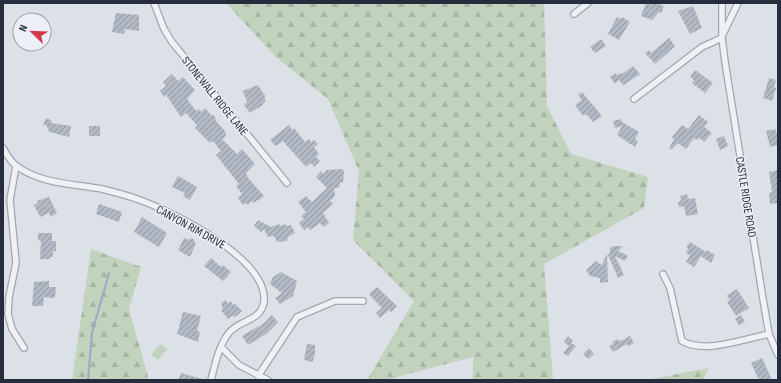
<svg xmlns="http://www.w3.org/2000/svg" width="781" height="383" viewBox="0 0 781 383" font-family="'Sofia Sans Condensed',sans-serif">
<defs>
<pattern id="forest-firs" width="22" height="20" patternUnits="userSpaceOnUse"><rect width="22" height="20" fill="#c1d2bd"/><path d="M5 1l3.5 6h-7zM16 11l3.5 6h-7z" fill="#a6b5a4"/></pattern>
<pattern id="building-hatch" width="6" height="6" patternUnits="userSpaceOnUse"><rect width="6" height="6" fill="#b3b9c4"/><path d="M-1 1l2-2M0 6l6-6M5 7l2-2" fill="none" stroke="#9197a1"/></pattern>
</defs>
<rect width="100%" height="100%" fill="#dce0e7"/>
<path fill="url(#forest-firs)" d="M226 3H544L547 106 571 154 648 177 644 208 544 264 553 380H473V357L386 380H367L414 301 353 240 359 171 328 99 276 57Z
M91 249 141 267 129 309 149 380H72Z
M709 368 703 380H647Z"/>
<path fill="#c1d2bd" d="M160 344 167 349 158 360 151 355Z"/>
<g fill="none" stroke-linecap="round" stroke-linejoin="round">
<path stroke="#95acc9" stroke-width="2" d="M88 380 92 333 109 273"/>
</g>
<path fill="url(#building-hatch)" d="M646 3 650 5 651 3H660L659 4 664 6 661 13 659 12 652 20 641 16Z
M693 6 702 28 690 34 678 11Z
M116 13 139 15V31L125 29 124 34 112 32Z
M617 17 620 19 622 17 630 22 619 40 608 34Z
M669 38 675 46 655 64 645 53 649 50 651 53Z
M601 39 606 46 595 53 590 47Z
M633 66 640 74 625 84 623 85 619 80 615 84 610 77 616 73 617 75 621 73 622 74Z
M695 70 713 83 705 93 692 83 694 80 690 77Z
M172 74 178 81 183 77 195 90 187 99 196 111 199 109 201 112 205 108 212 116 213 114 216 119 215 120 225 131 226 136 222 139 237 154 242 149 255 164 246 173 248 178 264 196 258 201 257 200 254 203 252 201 248 205 246 203 243 205 238 198 242 194 236 186 239 184 216 155 221 151 213 141 210 143 195 128 197 126 195 123 186 113 181 117 166 95 164 97 160 91 166 86 163 82Z
M769 78 776 80 774 87 776 88 772 101 763 98Z
M258 85 265 96V102L263 103V105L250 113 244 105 247 102 243 91Z
M582 92 602 116 593 122 586 114 583 116 575 105 582 100 578 95Z
M699 115 708 122 704 127 712 133 704 142 699 138 697 140 694 138 686 149 678 143 671 150 669 148 674 140 672 137 682 125 688 129Z
M46 118 52 121 51 123 71 126 69 137 49 132 47 126 43 124Z
M621 119 622 122 639 132 635 139 638 141 635 147 617 135 622 126 615 128 613 121Z
M289 125 292 130 294 128 305 142 309 139 311 142 314 140 318 144 314 147 319 154 316 157 320 161 314 167 311 163 306 167 283 141 276 146 270 140Z
M89 126H100V136H89Z
M775 129 778 136V145L770 147 766 131Z
M724 136 728 146 720 150 716 139Z
M342 169 344 171 343 183 340 182 339 188H334L335 196 330 201 333 204 323 213 329 223 324 227 320 223 310 230 308 227 304 230 299 223 304 219 301 216 306 212 298 202 306 196 312 202 327 188 316 177 321 171 323 174 327 170Z
M778 170V203L770 204 769 193 772 192 769 172Z
M178 176 197 187 190 200 183 196 185 193 172 187Z
M687 194 688 199 695 198 698 214 686 216 684 206 679 207 678 202 681 201 680 196Z
M49 197 57 213 51 217 49 213 40 217 34 205 38 203 37 201Z
M99 204 122 212 119 222 96 214Z
M142 217 167 233 159 247 134 232Z
M258 220 271 227 279 224 280 226 285 224 286 226 291 225 295 233 288 237 287 241 277 242 274 236 268 237 264 229 261 232 254 226Z
M38 233H52V241H56V251H53V257H50V259H40L41 241 38 240Z
M184 238 189 240 190 238 195 240 194 242 196 243 190 257 178 250Z
M690 242 706 252 707 250 715 255 711 263 701 256 694 267 686 262 690 255 686 253 688 248 686 247Z
M613 246H623L618 251 628 256 625 261 615 256 624 275 618 278 608 255 610 253V248Z
M607 253 608 282 600 283V278L590 276 586 270 596 261 602 265Z
M211 258 221 267 223 265 231 272 223 281 204 266Z
M281 272 297 281 293 296 280 304 275 298 282 293 270 284 273 277Z
M49 281V287H56L55 298 44 297 43 306H32L34 282Z
M377 287 397 306 391 312 389 310 380 318 376 313 382 308 369 294Z
M737 289 749 308 736 316 727 302 730 300 727 295Z
M225 300 228 303 230 301 234 305 235 304 242 311 235 317 232 316 228 319 221 310 223 309 221 304Z
M183 312 201 316 197 331 200 332 198 342 177 334Z
M272 315 278 322 266 334 248 345 242 336 259 326 260 327Z
M741 315 745 322 739 325 735 319Z
M568 336 573 341 571 343 576 346 568 356 563 353 569 346 564 342Z
M630 336 634 343 628 346 627 344 613 352 609 346 613 344 612 342 617 339 619 341 623 340Z
M307 344 315 345V356H314L313 362 304 360Z
M589 348 594 354 588 359 583 354Z
M762 358 772 380H759L751 363Z
M181 373 202 379 201 380H178Z"/>
<g fill="none" stroke-linecap="round" stroke-linejoin="round">
<defs>
<path id="street" d="M154 3 164 29 172 42 287 183
M722 3V38L725 62 763 299 769 334 778 355
M574 14 588 3
M723 34 738 3
M634 99 702 47 722 38
M3 148C7 155 11 163 18 167 42 184 74 184 102 189 114 192 126 195 137 199 172 211 268 259 264 301 262 322 237 320 228 334 218 348 215 365 211 380
M16 166 10 200 16 263 9 297 8 314 12 329 24 348
M663 274 670 288 682 341C705 354 744 339 769 334
M221 347 239 365 268 380
M258 376 297 317 335 301H363"/>
</defs>
<use href="#street" stroke="#a1a7b1" stroke-width="8"/>
<use href="#street" stroke="#eff1f5" stroke-width="5.5"/>
</g>
<g text-anchor="middle" stroke-width="3" stroke-linejoin="round" paint-order="stroke">
<g font-size="12" fill="#252d3e" stroke="#eceff5">
<text transform="translate(215 96) rotate(51)" y="4">STONEWALL RIDGE LANE</text>
<text transform="translate(746 197) rotate(81)" y="4">CASTLE RIDGE ROAD</text>
<text transform="translate(191 227) rotate(29)" y="4">CANYON RIM DRIVE</text>
</g>
</g>
<rect width="781" height="383" fill="none" stroke="#252d3e" stroke-width="8"/>
<g transform="translate(32 32) rotate(293)"><circle r="19" fill="#eceff5" stroke="#9ca1ac"/>
<path d="M0-3L7 15L0 10L-7 15Z" fill="#d33a49"/>
<text y="-6" font-size="11" font-weight="bold" text-anchor="middle" fill="#252d3e">N</text>
</g>
</svg>
